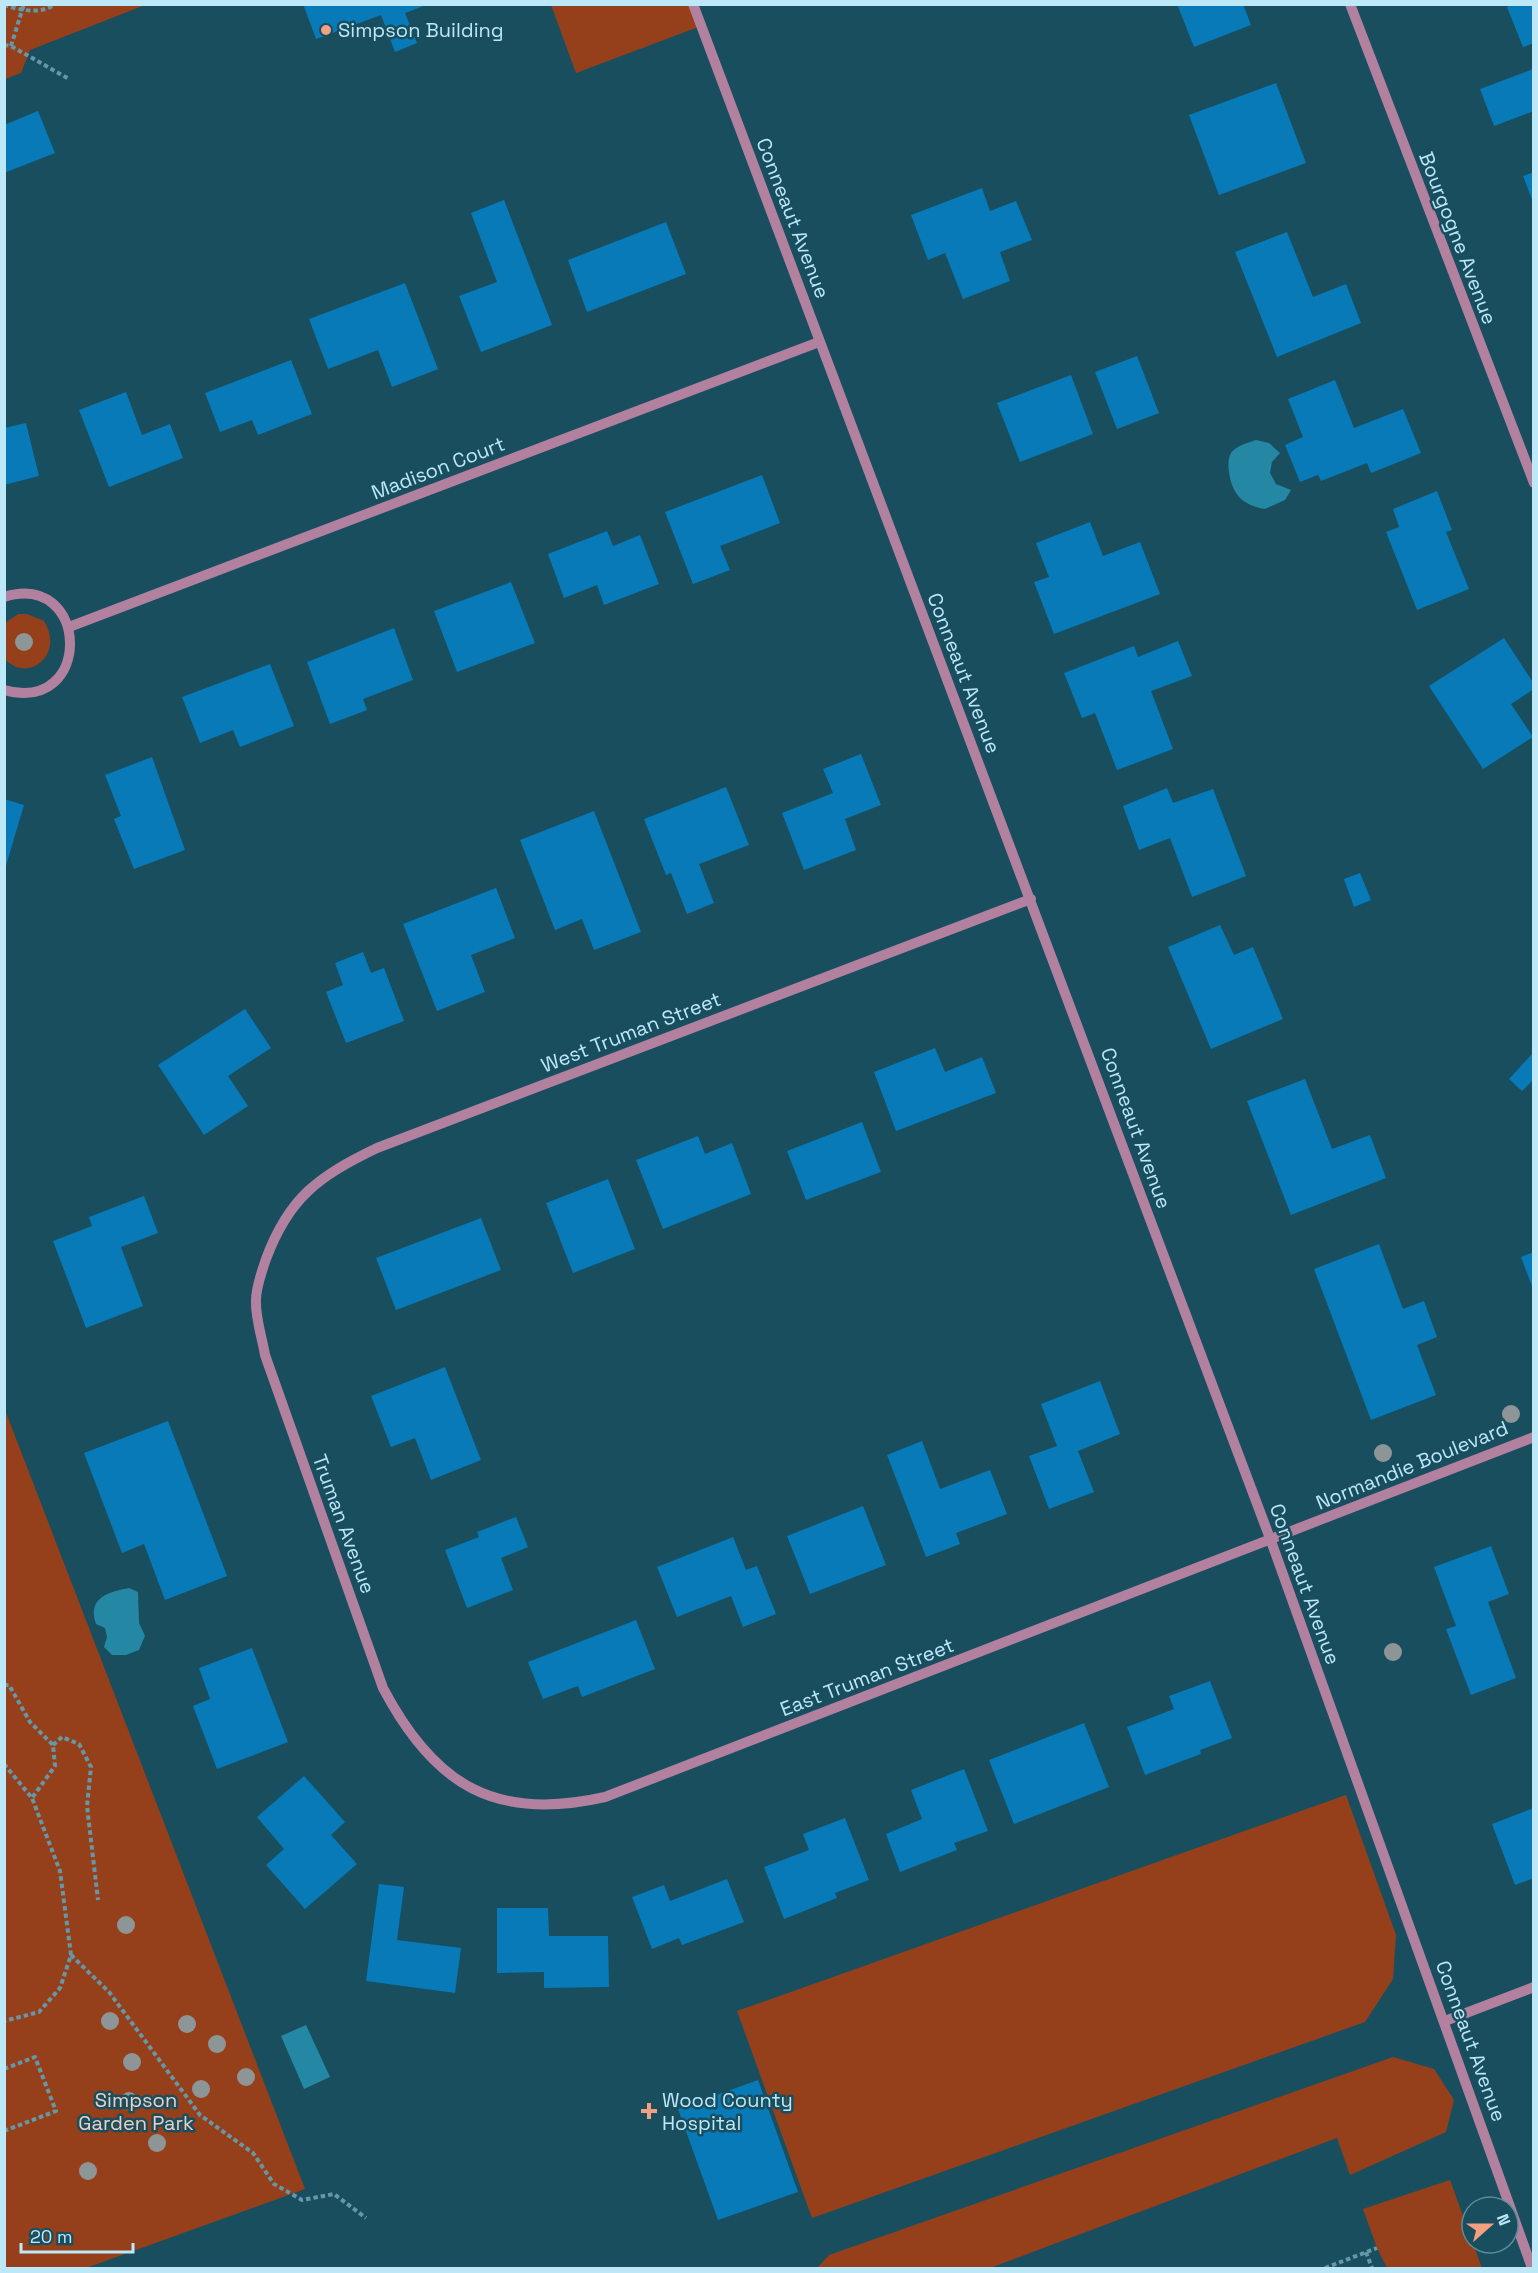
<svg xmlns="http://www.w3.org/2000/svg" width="1538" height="2273" viewBox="0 0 1538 2273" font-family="'Space Grotesk',sans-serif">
<rect width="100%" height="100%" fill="#194e5f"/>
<path fill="#96401b" d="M4 5 5 4 145 5 30 50 21 73 5 79Z
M551 5H693L701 26 576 73Z
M18 614H27L44 621C65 655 28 684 5 659V623Z
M5 1410 305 2189 86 2268H5Z
M1346 1795 1396 1935 1393 1979 1365 2022 812 2218 737 2011Z
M1393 2057 1434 2069 1454 2100 1446 2132 1350 2175 1337 2138 990 2268H817L829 2255Z
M1450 2180 1482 2268H1387L1377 2248 1363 2209Z"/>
<path fill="#2487a4" d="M1256 440 1269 443 1280 453 1272 462 1270 473 1276 484 1291 490 1285 500 1265 509C1242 505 1232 494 1229 472 1228 466 1228 458 1231 453 1237 445 1248 443 1256 440Z
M129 1588 138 1592 139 1623 145 1636 139 1650 126 1655H112L104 1647 107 1637 105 1628 96 1624C87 1599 107 1592 129 1588Z
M306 2025 330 2077 304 2089 281 2036Z"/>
<path fill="#077ab7" d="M303 4H426V5L405 13 417 43 395 52 381 15 316 39Z
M1177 4H1243L1251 25 1194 47Z
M1514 4H1534V43L1523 47 1507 7Z
M1533 69 1534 111 1494 126 1480 89Z
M1276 83 1306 163 1219 195 1189 115Z
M38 111 55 153 4 173V125Z
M1534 172V202H1533L1523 176Z
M982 188 990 211 1016 201 1032 240 1000 252 1010 281 963 299 945 253 928 260 911 215Z
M504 200 552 325 481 352 459 296 497 282 471 213Z
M666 222 686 274 587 312 568 260Z
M1287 232 1313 297 1346 284 1361 323 1277 357 1235 252Z
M405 283 438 369 392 387 378 350 328 369 309 319Z
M1137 356 1159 413 1117 429 1095 372Z
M291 360 312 414 258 435 252 420 220 432 205 393Z
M1071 375 1093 434 1020 462 997 403Z
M1335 380 1354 428 1403 409 1421 453 1371 473 1367 463 1321 481 1318 475 1300 482 1285 445 1303 437 1288 399Z
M126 392 142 435 170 424 183 458 109 487 79 410Z
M26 423 39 476 4 485V428Z
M762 475 780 523 720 546 730 570 693 584 665 512Z
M1437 491 1452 530 1446 532 1469 589 1417 610 1386 532 1399 527 1393 509Z
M1090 522 1103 556 1140 542 1160 594 1054 634 1034 582 1049 577 1036 543Z
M607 531 613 546 640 535 659 584 604 605 597 585 564 598 548 554Z
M511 582 535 643 457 672 434 611Z
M394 628 413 680 363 699 367 710 330 724 307 662Z
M1504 638 1534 684V689L1511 704 1533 737 1483 769 1429 686Z
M1178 641 1192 676 1151 691 1173 749 1117 770 1095 713 1082 718 1064 673 1134 646 1138 657Z
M270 664 294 726 240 747 233 730 200 743 182 697Z
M861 754 881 805 845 819 856 850 804 870 782 813 833 793 823 769Z
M152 757 185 850 134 869 114 819 121 816 105 775Z
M726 787 749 845 699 864 714 903 687 914 671 873 666 875 644 819Z
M1167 788 1173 803 1213 789 1246 876 1192 897 1170 838 1139 850 1123 806Z
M4 799 24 805 5 869H4Z
M594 811 641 932 594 950 582 919 555 930 520 840Z
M1360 873 1371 900 1354 907 1344 879Z
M496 888 515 938 471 955 485 992 437 1011 403 924Z
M1220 925 1234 955 1253 947 1283 1019 1211 1049 1168 947Z
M363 952 371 973 384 968 404 1021 346 1043 326 992 343 985 335 963Z
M245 1009 271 1048 228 1076 248 1106 204 1135 158 1065Z
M935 1048 945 1072 982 1057 996 1093 896 1131 874 1072Z
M1532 1054 1534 1079 1522 1091 1509 1079Z
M1305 1079 1332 1149 1370 1135 1386 1178 1291 1215 1247 1101Z
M862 1122 881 1172 806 1200 787 1151Z
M698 1136 705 1154 732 1143 751 1194 663 1229 636 1160Z
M608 1179 635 1249 573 1273 546 1203Z
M144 1196 158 1233 121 1247 143 1306 86 1328 53 1241 92 1226 89 1217Z
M481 1218 501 1270 396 1310 376 1258Z
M1379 1244 1403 1309 1424 1301 1437 1337 1417 1345 1436 1395 1371 1420 1314 1269Z
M1534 1252V1289H1533L1521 1257Z
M445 1367 481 1460 431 1480 415 1438 391 1447 371 1396Z
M1100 1381 1120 1434 1078 1451 1094 1492 1049 1509 1029 1456 1057 1446 1041 1404Z
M168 1421 227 1576 165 1600 144 1544 122 1553 84 1453Z
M922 1441 940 1489 990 1470 1007 1514 956 1533 960 1544 926 1557 887 1455Z
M863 1506 886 1565 810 1594 787 1536Z
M516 1517 528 1547 501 1558 513 1590 467 1608 445 1550 479 1537 477 1532Z
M733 1537 746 1570 757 1566 776 1614 743 1627 731 1596 677 1617 657 1567Z
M1491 1546 1509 1594 1488 1602 1516 1678 1471 1695 1446 1629 1456 1626 1434 1567Z
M636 1620 655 1669 582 1697 578 1686 543 1699 528 1662Z
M252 1648 288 1742 217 1769 193 1706 210 1699 199 1668Z
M1210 1681 1232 1738 1200 1750 1201 1754 1145 1775 1127 1727 1174 1709 1169 1696Z
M1084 1723 1109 1787 1014 1824 989 1760Z
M964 1769 988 1831 954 1843 957 1850 900 1872 886 1834 922 1819 911 1790Z
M304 1776 345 1822 331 1835 357 1864 305 1909 266 1865 284 1849 257 1817Z
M1534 1808V1878L1515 1885 1492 1824Z
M845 1818 869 1880 835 1893 837 1898 784 1919 764 1867 809 1850 803 1834Z
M727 1879 744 1922 682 1945 679 1938 652 1949 632 1897 664 1885 670 1901Z
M379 1884 404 1887 397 1940 461 1948 455 1993 366 1981Z
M497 1908H548L549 1936H608L609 1987 544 1988V1972L497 1973Z
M758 2080 798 2192 718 2220 678 2109Z"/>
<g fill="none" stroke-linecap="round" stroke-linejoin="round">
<path stroke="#6697a7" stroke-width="4" stroke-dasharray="4.5 3" stroke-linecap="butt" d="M4 5C20 10 41 15 55 4
M4 45 11 46 69 79
M11 46 24 4
M4 1685H9L30 1722 53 1745 55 1766 32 1798
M53 1745 62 1737 79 1744 91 1767 87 1806 98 1900
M4 1764 32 1798 60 1871 71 1955 60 1988 39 2012 4 2021
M71 1955 109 1992 200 2115 253 2153 274 2184 302 2200 334 2194 366 2218
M4 2069 35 2057 56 2111 4 2131
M1366 2252 1372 2268
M1325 2268 1377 2248"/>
<path stroke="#b2819f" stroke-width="10" d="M693 4 1271 1541 1532 2268
M1350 4 1534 483
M4 597C90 570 94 715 4 690
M69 627 819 342
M1031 899 377 1148C319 1176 289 1197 266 1259 262 1271 256 1287 256 1300 255 1317 262 1337 265 1355L383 1688C434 1785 495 1822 605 1797L1534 1437
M1445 2021 1534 1987"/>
</g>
<g fill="#8e9597">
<circle cx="24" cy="642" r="9"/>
<circle cx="1511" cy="1414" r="9"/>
<circle cx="1383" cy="1453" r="9"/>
<circle cx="1393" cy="1652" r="9"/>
<circle cx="126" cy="1925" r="9"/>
<circle cx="110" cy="2021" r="9"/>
<circle cx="187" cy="2024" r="9"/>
<circle cx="217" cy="2044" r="9"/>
<circle cx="132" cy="2062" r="9"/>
<circle cx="246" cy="2077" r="9"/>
<circle cx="201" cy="2089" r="9"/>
<circle cx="129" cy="2101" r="9"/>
<circle cx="157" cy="2143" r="9"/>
<circle cx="88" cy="2171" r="9"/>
</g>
<g fill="#f2a080" stroke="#194e5f" stroke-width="2">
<circle cx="326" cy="30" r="6"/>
<path d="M646 2102h6v6h6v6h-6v6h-6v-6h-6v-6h6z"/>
</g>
<g text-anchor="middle" stroke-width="5" stroke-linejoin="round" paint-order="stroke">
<g font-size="20" fill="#bce8f8" stroke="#194e5f" text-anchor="start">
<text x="338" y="37">Simpson Building</text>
<text x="662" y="2107">Wood County<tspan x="662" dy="23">Hospital</tspan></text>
</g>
<g font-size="20" fill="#bce8f8" stroke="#194e5f">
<text transform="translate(793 218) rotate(69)" y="7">Conneaut Avenue</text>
<text transform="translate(1458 238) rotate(69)" y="7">Bourgogne Avenue</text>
<text transform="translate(438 468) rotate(-21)" y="7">Madison Court</text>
<text transform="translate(964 673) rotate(69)" y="7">Conneaut Avenue</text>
<text transform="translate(631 1032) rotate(-21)" y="7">West Truman Street</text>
<text transform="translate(1136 1128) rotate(70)" y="7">Conneaut Avenue</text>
<text transform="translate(1412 1465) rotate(-22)" y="7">Normandie Boulevard</text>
<text transform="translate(344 1524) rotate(70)" y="7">Truman Avenue</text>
<text transform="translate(1305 1584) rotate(70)" y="7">Conneaut Avenue</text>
<text transform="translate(867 1677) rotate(-21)" y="7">East Truman Street</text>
<text transform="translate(1471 2041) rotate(70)" y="7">Conneaut Avenue</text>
</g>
<g font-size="20" fill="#eecfc4" stroke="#194e5f">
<text x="136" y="2107">Simpson<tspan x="136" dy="23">Garden Park</tspan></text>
</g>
</g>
<rect width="1538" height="2273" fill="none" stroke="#bce8f8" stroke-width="12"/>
<g transform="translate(1490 2225) rotate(69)"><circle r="28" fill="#194e5f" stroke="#5a8c9c" stroke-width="1.5"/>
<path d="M0-4.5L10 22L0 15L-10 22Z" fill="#f2a080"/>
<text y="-9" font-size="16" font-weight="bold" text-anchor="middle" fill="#bce8f8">N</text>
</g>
<path d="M21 2243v9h112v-9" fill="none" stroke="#bce8f8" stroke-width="3"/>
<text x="30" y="2243" font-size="18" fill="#bce8f8" stroke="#194e5f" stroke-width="4.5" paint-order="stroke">20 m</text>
</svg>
